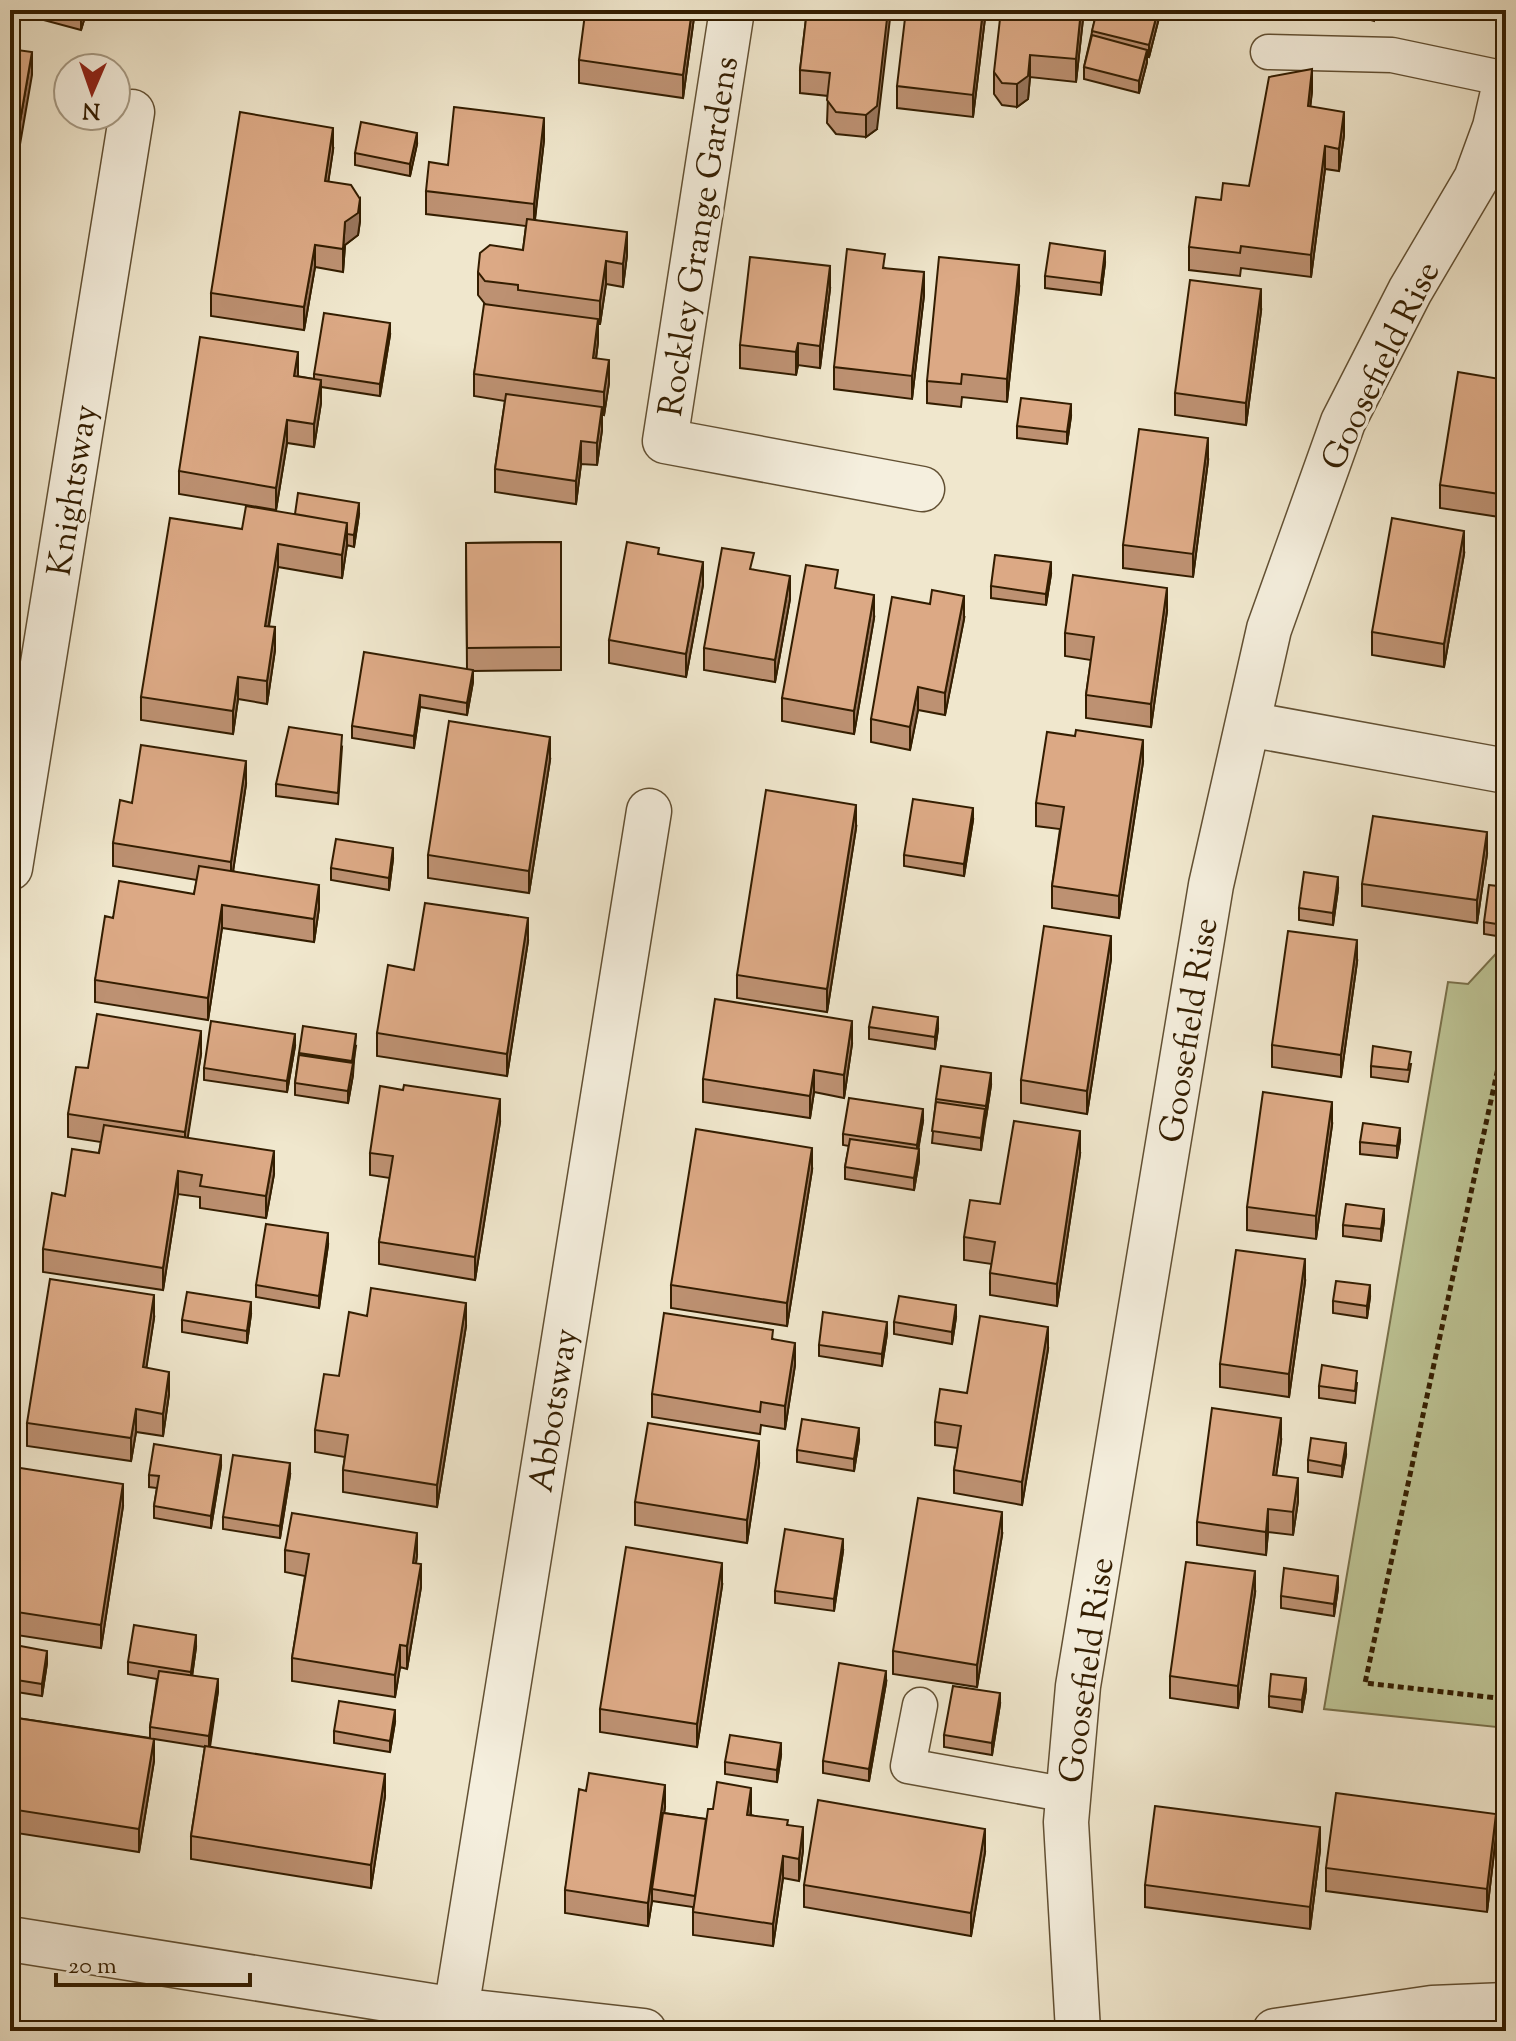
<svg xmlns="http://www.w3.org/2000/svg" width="1516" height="2041" viewBox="0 0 1516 2041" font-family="'Sorts Mill Goudy',serif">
<rect width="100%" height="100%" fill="#f0e7cd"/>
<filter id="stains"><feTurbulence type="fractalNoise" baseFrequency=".0025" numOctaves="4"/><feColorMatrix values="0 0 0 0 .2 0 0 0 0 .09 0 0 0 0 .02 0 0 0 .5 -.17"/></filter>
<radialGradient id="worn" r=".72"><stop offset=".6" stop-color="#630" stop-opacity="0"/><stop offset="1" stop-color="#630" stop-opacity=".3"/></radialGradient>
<path fill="#bdc495" stroke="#78704a" stroke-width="2" d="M1506 935V1728L1324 1709 1448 982 1468 984 1504 945Z"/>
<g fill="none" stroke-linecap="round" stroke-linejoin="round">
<defs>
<path id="lane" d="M1268 52 1392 55 1506 79
M920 1705 908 1766 1068 1795"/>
<path id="street" d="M732 10 665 441 922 489
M1248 724 1506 771
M10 868 132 112
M10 1939 456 2010 644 2031
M456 2010 649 811
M1078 2031 1066 1822 1078 1686 1211 885 1269 629 1343 422 1410 291 1476 179 1495 127 1506 79
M1275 2031 1432 2008 1506 2005"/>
</defs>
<use href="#lane" stroke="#625033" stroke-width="37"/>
<use href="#street" stroke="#625033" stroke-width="47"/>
<path stroke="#331d00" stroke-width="5" stroke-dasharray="6 4" stroke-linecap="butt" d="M1506 1031 1365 1683 1506 1699"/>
<use href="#lane" stroke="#f5efde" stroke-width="34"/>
<use href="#street" stroke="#f5efde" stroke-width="44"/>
</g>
<path fill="#bd9172" stroke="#331d00" stroke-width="2" d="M10 10H87L81 30 10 11Z
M589 10H695L683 98 579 83V60L603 17 604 13Z
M807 10 877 129 866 137 836 134 827 123 828 96 800 93V70Z
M986 10 973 117 897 108V86Z
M1084 10 1076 82 1030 77 1028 99 1017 107 1002 105 994 94V72Z
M1097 10H1161L1149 57 1147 56V62L1139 93 1084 79V67Z
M1337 10H1375L1374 21Z
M1312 91 1310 107 1344 135 1339 171 1325 169 1311 277 1241 268 1240 276 1189 270V247L1221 200 1249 186Z
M544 140 535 220 627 255 623 287 606 284 600 324H598V342L596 359 609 383 604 415 602 414V430L597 465 581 464 576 504 495 492V469L505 401 474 396V374L485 304 478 295V272L523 250 526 226 426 214V191L448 165Z
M417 144 410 176 355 165V153Z
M333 150 328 182 360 221 358 235 345 245 343 272 315 267 304 330 211 316V293Z
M1105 263 1101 295 1045 288V276Z
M885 268 924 295 912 399 834 389V367Z
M1019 288 1007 402 962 397 961 407 927 403V381Z
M830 289 820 368 798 365 796 375 740 368V345Z
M1261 311 1246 425 1175 415V393Z
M390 335 380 396 321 387V403L314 447 287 443 276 510 179 494V471L297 376 314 379V374Z
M1506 380V518L1440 508V485Z
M1071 416 1067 444 1017 438V426Z
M1208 461 1193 577 1123 568V545Z
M295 514H359L354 547 347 545 342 578 278 567 269 626 275 650 267 704 238 699 233 734 141 720V697L242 529Z
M1506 536V583L1497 581V569Z
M561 542V670L473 671V682L467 715 420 707 414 748 352 738V726L467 669 466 543Z
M659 554 703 585 686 677 609 663V640Z
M1464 554 1444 667 1372 655V632Z
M754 570 790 599 775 682 704 670V648Z
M1051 574 1046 605 991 598V586Z
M1167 611 1151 727 1086 718V695L1091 660 1065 656V633Z
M874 618 854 734 782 721V698Z
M964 619 945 715 918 710 910 750 871 742V719Z
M342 747 338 804 276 796V784Z
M550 760 529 893 428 878V855Z
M1143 762 1119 918 1052 908V886L1060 829 1036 826V803Z
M246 784 233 871 319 908 314 942 222 928 208 1020 95 1002V980L113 918 194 894 197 880 113 866V843L132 803Z
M973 820 964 876 904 866V855Z
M856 828 827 1012 737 998V975Z
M1487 854 1477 923 1362 906V884Z
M393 859 389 890 331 880V868Z
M1506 887V914L1503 937 1484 934V922Z
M1338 889 1333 925 1299 920V908Z
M528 941 507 1076 377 1056V1033L414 970Z
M1111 959 1087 1114 1021 1103V1080Z
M1357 962 1341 1077 1272 1067V1045Z
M869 1027 938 1029 935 1049 869 1039Z
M852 1044 844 1098 814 1092 810 1118 703 1102V1079Z
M295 1046 287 1092 204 1080V1068Z
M356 1046 353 1065V1075L348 1103 295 1095V1083L299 1053Z
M201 1054 187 1138 274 1174 266 1218 200 1208V1197L178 1194 163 1290 43 1272V1249L99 1153 101 1142 68 1137V1114L88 1068Z
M1411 1064 1408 1082 1371 1077V1066Z
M991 1085 981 1150 932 1143 936 1099Z
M923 1121 918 1149 919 1161 914 1190 845 1179V1167L849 1146 843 1145V1134Z
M500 1122 475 1280 379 1264V1242L390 1178 370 1175V1153Z
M1332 1125 1316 1239 1247 1230V1207Z
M1400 1140 1397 1158 1360 1154V1142Z
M1080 1154 1057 1306 990 1295V1273L992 1264 964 1260V1237L1000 1204Z
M812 1170 787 1326 671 1308V1285Z
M1384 1221 1381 1241 1343 1236V1225Z
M328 1245 319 1308 256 1297V1285Z
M1305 1282 1289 1397 1220 1387V1364Z
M1370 1297 1367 1318 1333 1313V1301Z
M251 1314 247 1343 182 1332V1320Z
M367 1316 466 1326 437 1507 343 1492V1470L345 1457 315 1452V1430Z
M956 1317 952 1344 894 1334V1322Z
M154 1318 146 1368 169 1394 163 1436 136 1432 131 1461 27 1446V1423Z
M887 1334 882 1366 819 1356V1345Z
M773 1339 795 1365 785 1429 761 1425 760 1434 652 1417V1394Z
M1048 1349 1022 1505 954 1493V1470L958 1448 935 1445V1422L967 1393Z
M1357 1383 1355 1403 1319 1398V1386Z
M859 1440 854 1471 797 1462V1450Z
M1281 1441 1276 1475 1298 1501 1293 1535 1268 1532 1266 1555 1197 1545V1522Z
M1346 1455 1342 1477 1308 1472V1460Z
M759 1464 747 1543 635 1525V1502Z
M221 1466 211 1528 154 1518V1506L157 1488 149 1487V1475Z
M290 1475 280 1538 223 1529V1517Z
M10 1494 123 1506 101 1648 10 1634Z
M1002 1535 977 1687 893 1674V1651Z
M285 1550 417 1555 416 1563 421 1587 407 1669 400 1667 395 1697 292 1681V1658L305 1576 285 1572Z
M843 1551 834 1611 775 1603V1591Z
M722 1586 697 1747 600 1732V1709Z
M1338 1588 1334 1616 1281 1608V1596Z
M1255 1593 1238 1708 1170 1698V1676Z
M10 1644 47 1663 42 1696 10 1691Z
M196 1647 192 1676 218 1691 210 1747 385 1796 371 1888 191 1859V1836L205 1747 154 1739V1761L139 1852 10 1832V1717L150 1738V1727L157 1679 128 1674V1662Z
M886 1683 869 1781 823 1773V1761Z
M1306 1690 1302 1712 1269 1707V1696Z
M1000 1704 992 1755 944 1747V1735Z
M395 1722 390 1752 334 1743V1731Z
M781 1755 777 1782 725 1774V1762Z
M586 1791 665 1807 664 1813 706 1819 751 1810V1815L788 1825 803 1850 799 1881 783 1878 773 1946 693 1935V1907L652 1901 648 1926 565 1913V1890Z
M1496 1836 1487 1912 1326 1891V1868Z
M1506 1849V1883H1504V1860Z
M1320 1850 1310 1929 1145 1907V1885Z
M985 1852 971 1936 804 1907V1885Z"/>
<path fill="#9a765d" stroke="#331d00" stroke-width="2" d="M81 10H87L81 30Z
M692 10H695L683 98V75Z
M888 10H891L877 129 866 137V115Z
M983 10H986L973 117V95Z
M1081 10H1084L1076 82V59Z
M1158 10H1161L1149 57V45Z
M1147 50V62L1139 93V81Z
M32 52V75L10 202V179Z
M1030 55V77L1028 99 1017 107V84Z
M1312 69V91L1308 129V106Z
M1344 112V135L1339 171V149Z
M544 118V140L534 226V204Z
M333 128V150L325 204V181Z
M417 133V144L410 176V164Z
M1325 146V169L1311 277V255Z
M360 199V221L358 235 345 245 343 272V249L345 222Z
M13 232V255L10 269V247Z
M627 232V255L623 287V264Z
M315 245V267L304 330V307Z
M1105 251V263L1101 295V283Z
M606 261V284L600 324V301Z
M1019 265V288L1007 402V379Z
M830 266V289L820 368V346Z
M924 272V295L912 399V376Z
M1261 289V311L1246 425V403Z
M598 319V342L593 381V358Z
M390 323V335L380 396V384Z
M798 343V365L796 375V352Z
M298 352V375L294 399V376Z
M609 360V383L604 415V392Z
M321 380V403L314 447V424Z
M1071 404V416L1067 444V432Z
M602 407V430L597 465V443Z
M287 420V443L276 510V488Z
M1208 438V461L1193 577V554Z
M581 441V464L576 504V481Z
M359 503V514L354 547V535Z
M347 523V545L342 578V555Z
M1464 531V554L1444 667V644Z
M278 544V567L265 648V626Z
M703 562V585L686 677V654Z
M1051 562V574L1046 605V594Z
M790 576V599L775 682V660Z
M1167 588V611L1151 727V704Z
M874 595V618L854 734V711Z
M964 596V619L945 715V693Z
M275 627V650L267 704V681Z
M473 670V682L467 715V703Z
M238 677V699L233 734V711Z
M918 687V710L910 750V727Z
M420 695V707L414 748V736Z
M550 737V760L529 893V871Z
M1143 740V762L1119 918V896Z
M246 761V784L231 885V862Z
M856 805V828L827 1012V989Z
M973 808V820L964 876V864Z
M1487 832V854L1477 923V900Z
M393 848V859L389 890V878Z
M1338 877V889L1333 925V913Z
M319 885V908L314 942V919Z
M1506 902V914L1503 937V925Z
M222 905V928L208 1020V998Z
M528 918V941L507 1076V1054Z
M1111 936V959L1087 1114V1091Z
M1357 940V962L1341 1077V1055Z
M938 1017V1029L935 1049V1037Z
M852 1021V1044L844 1098V1075Z
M201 1031V1054L185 1155V1132Z
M295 1034V1046L287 1092V1081Z
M356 1034 353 1075 348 1103V1091Z
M814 1070V1092L810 1118V1096Z
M991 1073V1085L986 1118V1106Z
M500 1099V1122L475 1280V1257Z
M1332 1102V1125L1316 1239V1216Z
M923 1109V1121L917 1157V1145Z
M985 1109V1121L981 1150V1138Z
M1400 1128V1140L1397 1158V1146Z
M1080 1131V1154L1057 1306V1284Z
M812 1148V1170L787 1326V1303Z
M919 1149V1161L914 1190V1178Z
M274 1151V1174L266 1218V1196Z
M178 1171V1194L163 1290V1268Z
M1384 1209V1221L1381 1241V1229Z
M328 1233V1245L319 1308V1296Z
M1305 1259V1282L1289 1397V1374Z
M1370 1285V1297L1367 1318V1306Z
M154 1295V1318L143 1390V1367Z
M251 1302V1314L247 1343V1331Z
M466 1303V1326L437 1507V1485Z
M956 1305V1317L952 1344V1332Z
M887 1322V1334L882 1366V1354Z
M1048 1327V1349L1022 1505V1482Z
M795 1343V1365L785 1429V1406Z
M169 1372V1394L163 1436V1414Z
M136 1409V1432L131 1461V1438Z
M1281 1418V1441L1273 1498V1475Z
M859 1428V1440L854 1471V1459Z
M759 1441V1464L747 1543V1520Z
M1346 1443V1455L1342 1477V1466Z
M221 1455V1466L211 1528V1516Z
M290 1463V1475L280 1538V1526Z
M1298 1478V1501L1293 1535V1512Z
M123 1484V1506L101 1648V1625Z
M1268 1509V1532L1266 1555V1532Z
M1002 1512V1535L977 1687V1665Z
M417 1533V1555L413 1586V1563Z
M843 1539V1551L834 1611V1599Z
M722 1563V1586L697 1747V1724Z
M421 1564V1587L407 1669V1646Z
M1255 1571V1593L1238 1708V1686Z
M1338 1576V1588L1334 1616V1604Z
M196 1635V1647L191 1684V1672Z
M400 1645V1667L395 1697V1675Z
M47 1651V1663L42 1696V1684Z
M886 1671V1683L869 1781V1769Z
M1306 1678V1690L1302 1712V1700Z
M218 1679V1691L209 1748V1736Z
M1000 1693V1704L992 1755V1743Z
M395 1710V1722L390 1752V1741Z
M154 1739V1761L139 1852V1829Z
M781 1743V1755L777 1782V1770Z
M385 1774V1796L371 1888V1865Z
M665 1785V1807L653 1889H652V1901L648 1926V1903Z
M751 1788V1810L747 1837V1815Z
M1496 1814V1836L1487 1912V1889Z
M803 1827V1850L799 1881V1859Z
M1320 1827V1850L1310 1929V1907Z
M985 1829V1852L971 1936V1913Z
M783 1856V1878L773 1946V1924Z"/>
<path fill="#dca985" stroke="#331d00" stroke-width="2" d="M604 10H692L683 75 579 60 585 14 603 17Z
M807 10H888L877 106 866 115 836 112 827 100 830 73 800 70Z
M906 10H983L973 95 897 86Z
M1001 10H1081L1076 59 1030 55 1028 76 1017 84 1002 83 994 72Z
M1097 10H1158L1149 45 1092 31Z
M1092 35 1147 50 1139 81 1084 67Z
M10 49 32 52 10 179Z
M1312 69 1308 106 1344 112 1339 149 1325 146 1311 255 1241 246 1240 253 1189 247 1196 197 1221 200 1223 183 1249 186 1269 77Z
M454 107 544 118 534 204 426 191 429 162 448 165Z
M240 112 333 128 325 181 351 185 360 199 358 213 345 222 343 249 315 245 304 307 211 293Z
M361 122 417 133 410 164 355 153Z
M527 219 627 232 623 264 606 261 600 301 518 290V285L485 281 478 272 480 253 490 245 523 250Z
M1050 243 1105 251 1101 283 1045 276Z
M847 249 885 254 883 268 924 272 912 376 834 367Z
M750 257 830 266 820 346 798 343 796 352 740 345Z
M939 257 1019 265 1007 379 962 374 961 384 927 381Z
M1190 280 1261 289 1246 403 1175 393Z
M484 304 598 319 593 358 609 360 604 392 474 374Z
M324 313 390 323 380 384 314 374Z
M200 337 298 352 294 376 321 380 314 424 287 420 276 488 179 471Z
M1458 372 1506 380V495L1440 485Z
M506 394 602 407 597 443 581 441 576 481 495 469Z
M1021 398 1071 404 1067 432 1017 426Z
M1139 429 1208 438 1193 554 1123 545Z
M298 493 359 503 354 535 347 534V523L295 514Z
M246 506 347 523 342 555 278 544 265 626 275 627 267 681 238 677 233 711 141 697 170 518 242 529Z
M1392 518 1464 531 1444 644 1372 632Z
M1502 535 1506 536V571L1497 569Z
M561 542V647L467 648 466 543Z
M627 542 659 548 658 554 703 562 686 654 609 640Z
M722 548 754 553 750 569 790 576 775 660 704 648Z
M995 555 1051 562 1046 594 991 586Z
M806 565 838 570 835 588 874 595 854 711 782 698Z
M1073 575 1167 588 1151 704 1086 695 1094 637 1065 633Z
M932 590 964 596 945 693 918 687 910 727 871 719 892 597 930 604Z
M364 652 473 670 467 703 420 695 414 736 352 726Z
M449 721 550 737 529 871 428 855Z
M289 727 342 735 338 793 276 784Z
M1076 730 1143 740 1119 896 1052 886 1064 807 1036 803 1047 732 1075 736Z
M141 745 246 761 231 862 113 843 120 800 132 803Z
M766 790 856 805 827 989 737 975Z
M913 799 973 808 964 864 904 855Z
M1373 816 1487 832 1477 900 1362 884Z
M336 839 393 848 389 878 331 868Z
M199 866 319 885 314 919 222 905 208 998 95 980 105 916 113 918 119 881 194 894Z
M1304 872 1338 877 1333 913 1299 908Z
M1489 885 1506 887V902L1503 925 1484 922Z
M425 903 528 918 507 1054 377 1033 388 965 414 970Z
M1044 926 1111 936 1087 1091 1021 1080Z
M1288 931 1357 940 1341 1055 1272 1045Z
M715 999 852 1021 844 1075 814 1070 810 1096 703 1079Z
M873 1007 938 1017 935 1037 869 1027Z
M97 1014 201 1031 185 1132 68 1114 76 1067 88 1068Z
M211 1021 295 1034 287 1081 204 1068Z
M303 1026 356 1034 352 1061 299 1053Z
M1373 1046 1411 1052 1408 1070 1371 1066Z
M299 1055 353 1063 348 1091 295 1083Z
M941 1066 991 1073 986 1106 936 1099Z
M404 1085 500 1099 475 1257 379 1242 393 1156 370 1153 380 1086 403 1090Z
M1263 1092 1332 1102 1316 1216 1247 1207Z
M849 1098 923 1109 917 1145 843 1134Z
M936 1102 985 1109 981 1138 932 1131Z
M1014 1121 1080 1131 1057 1284 990 1273 995 1242 964 1237 970 1200 1000 1204Z
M1363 1123 1400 1128 1397 1146 1360 1142Z
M104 1125 274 1151 266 1196 200 1186 202 1175 178 1171 163 1268 43 1249 52 1193 65 1196 72 1149 99 1153Z
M696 1129 812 1148 787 1303 671 1285Z
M850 1139 919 1149 914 1178 845 1167Z
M1346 1204 1384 1209 1381 1229 1343 1225Z
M266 1224 328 1233 319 1296 256 1285Z
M1236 1250 1305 1259 1289 1374 1220 1364Z
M50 1279 154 1295 143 1367 169 1372 163 1414 136 1409 131 1438 27 1423Z
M1336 1281 1370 1285 1367 1306 1333 1301Z
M371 1288 466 1303 437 1485 343 1470 348 1435 315 1430 324 1374 339 1376 349 1312 367 1316Z
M187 1292 251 1302 247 1331 182 1320Z
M899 1296 956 1305 952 1332 894 1322Z
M823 1312 887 1322 882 1354 819 1345Z
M664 1313 773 1330 772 1339 795 1343 785 1406 761 1402 760 1412 652 1394Z
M980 1316 1048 1327 1022 1482 954 1470 961 1426 935 1422 940 1389 967 1393Z
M1322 1365 1357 1371 1355 1391 1319 1386Z
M1212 1408 1281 1418 1273 1475 1298 1478 1293 1512 1268 1509 1266 1532 1197 1522Z
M802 1419 859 1428 854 1459 797 1450Z
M648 1423 759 1441 747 1520 635 1502Z
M1311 1438 1346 1443 1342 1466 1308 1460Z
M154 1444 221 1455 211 1516 154 1506 159 1476 149 1475Z
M233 1455 290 1463 280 1526 223 1517Z
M14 1467 123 1484 101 1625 10 1611V1494Z
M918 1498 1002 1512 977 1665 893 1651Z
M292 1513 417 1533 413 1563 421 1564 407 1646 400 1645 395 1675 292 1658 309 1554 285 1550Z
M785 1529 843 1539 834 1599 775 1591Z
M626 1547 722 1563 697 1724 600 1709Z
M1186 1562 1255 1571 1238 1686 1170 1676Z
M1284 1568 1338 1576 1334 1604 1281 1596Z
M134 1625 196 1635 191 1672 128 1662Z
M10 1644 47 1651 42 1684 10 1679Z
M839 1663 886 1671 869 1769 823 1761Z
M159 1671 218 1679 209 1736 150 1727Z
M1271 1674 1306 1678 1302 1700 1269 1696Z
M953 1686 1000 1693 992 1743 944 1735Z
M339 1701 395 1710 390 1741 334 1731Z
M10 1717 154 1739 139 1829 10 1809Z
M730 1735 781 1743 777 1770 725 1762Z
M205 1746 385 1774 371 1865 191 1836Z
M589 1773 665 1785 648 1903 565 1890 579 1789 586 1791Z
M717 1782 751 1788 747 1815 788 1820 787 1825 803 1827 799 1859 783 1856 773 1924 693 1912 708 1809H713Z
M1336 1793 1496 1814 1487 1889 1326 1868Z
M818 1800 985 1829 971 1913 804 1885Z
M1155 1806 1320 1827 1310 1907 1145 1885Z
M663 1813 706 1819 695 1896 652 1889Z
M10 2018 15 2019 14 2031H10Z
M58 2024 106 2031H57Z"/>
<g text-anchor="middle" stroke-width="7" stroke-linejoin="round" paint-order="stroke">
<g font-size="34" fill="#331d00" stroke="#f5efde">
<text transform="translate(697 236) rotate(-81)" y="12">Rockley Grange Gardens</text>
<text transform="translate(1379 365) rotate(-64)" y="12">Goosefield Rise</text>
<text transform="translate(71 490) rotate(-81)" y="12">Knightsway</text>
<text transform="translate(1187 1030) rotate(-81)" y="12">Goosefield Rise</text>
<text transform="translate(552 1410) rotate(-81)" y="12">Abbotsway</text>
<text transform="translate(1085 1670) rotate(-82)" y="12">Goosefield Rise</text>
</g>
</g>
<rect width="1516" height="2041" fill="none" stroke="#f0e7cd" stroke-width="40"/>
<rect x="12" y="12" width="1492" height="2017" fill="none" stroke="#331d00" stroke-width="4"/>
<rect x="20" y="20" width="1476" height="2001" fill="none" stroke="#331d00" stroke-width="2"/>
<g transform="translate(92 92) rotate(182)"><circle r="38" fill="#f5efde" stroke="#a79b85" stroke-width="2"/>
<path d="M0-6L14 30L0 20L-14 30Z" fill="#8f2418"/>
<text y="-12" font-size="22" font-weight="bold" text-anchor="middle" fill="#331d00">N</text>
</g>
<path d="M56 1973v12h194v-12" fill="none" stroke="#331d00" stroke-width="4"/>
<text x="68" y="1973" font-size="24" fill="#331d00" stroke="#f5efde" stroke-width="6" paint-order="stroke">20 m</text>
<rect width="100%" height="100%" filter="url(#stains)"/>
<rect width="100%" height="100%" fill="url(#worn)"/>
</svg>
